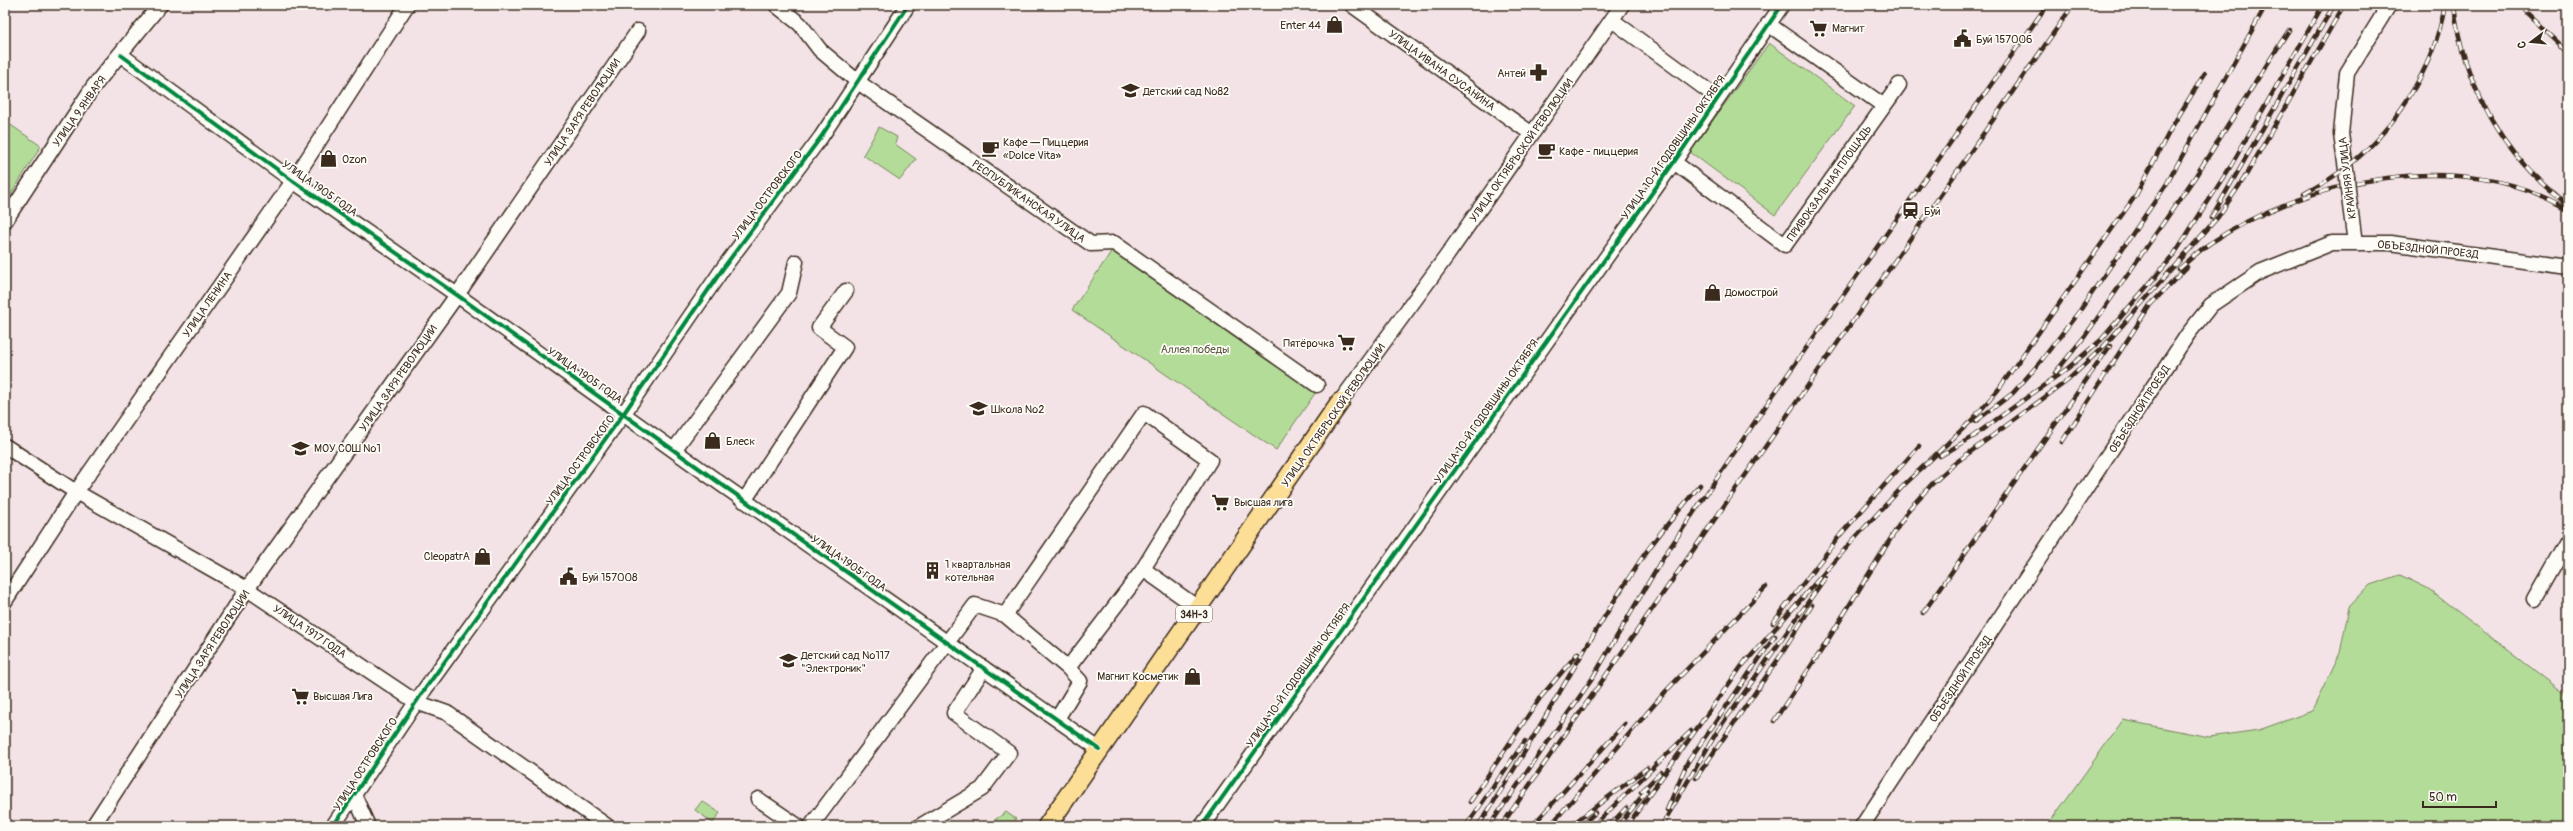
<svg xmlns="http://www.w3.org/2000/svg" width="2573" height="831" viewBox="0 0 2573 831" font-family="Pangolin,sans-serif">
<rect width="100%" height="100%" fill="#f3e3e6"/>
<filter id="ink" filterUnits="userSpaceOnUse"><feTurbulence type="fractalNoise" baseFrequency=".025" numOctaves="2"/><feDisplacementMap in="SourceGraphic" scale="8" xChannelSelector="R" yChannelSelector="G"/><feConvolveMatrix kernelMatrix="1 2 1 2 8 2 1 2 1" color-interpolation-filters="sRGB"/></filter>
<g filter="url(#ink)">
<path fill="#b3dc99" stroke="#77835c" d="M1769 43 1855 106 1775 215 1690 152Z
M5 121 41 146 5 204Z
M879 127 897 137 895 144 916 159 900 180 863 155Z
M1113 249 1318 389 1276 450 1072 310Z
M2400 575 2427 588 2568 696V826H2047L2123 720 2209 737 2259 730 2312 711 2340 653 2349 607 2370 585Z
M702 801 720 813 713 823 695 810Z
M1006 812 1016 819 1010 826H986Z"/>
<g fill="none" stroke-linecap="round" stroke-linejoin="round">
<defs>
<path id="minor" d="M776 5 800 24 820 50 858 82 1091 244 1114 243 1317 385
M1352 5 1532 134
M1612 20 1718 98
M1768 24 1884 106
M121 55 293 181 457 295 721 484 1099 749
M1674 162 1785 245 1899 85
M2347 177 2341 134 2347 73 2389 5
M2348 190 2355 243
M5 221 93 87 160 5
M1340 402 1446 257 1622 5
M5 446 76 492 247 589 416 702 447 713 607 826
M674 450 789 293 796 262
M744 501 845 347 819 328 846 291
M2535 599 2568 541
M5 601 76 492 293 181 407 5
M1005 615 1068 668
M1057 719 1080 681 1068 668 1145 567
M355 797 368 826
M758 799 798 826
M93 826 247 589 457 295 638 31
M333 826 425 689 624 413 724 267 821 137 908 5
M811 826 975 605 1005 615 1144 413 1210 460 1143 569 1198 608
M920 826 982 789 1009 753 954 713 984 668
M1202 826 1674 162 1782 5
M1862 826 2188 334 2211 305 2260 272 2332 243H2390L2568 267"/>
<path id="major" d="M1047 826 1340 402"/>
</defs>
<use href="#minor" stroke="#3b2a1e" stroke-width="17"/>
<use href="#major" stroke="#3b2a1e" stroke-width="21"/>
<use href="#minor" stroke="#fdfcf7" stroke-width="14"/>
<use href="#major" stroke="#fcde96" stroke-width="18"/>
<defs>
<path id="rail" d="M2454 5C2462 83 2504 158 2567 204
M2522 5 2527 13 2568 52
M2304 194C2316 187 2329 180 2340 172 2393 134 2434 69 2445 5
M2211 218 2334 5
M2179 269C2189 261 2198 251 2209 244 2307 178 2462 146 2568 209
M2055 373 2085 336 2195 177 2289 30
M1976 421 2013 393 2037 366 2081 309 2166 185 2266 5
M1972 437 2068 368 2101 340 2173 256 2229 169 2323 5
M2062 442 2150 305 2187 267
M1940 456 1976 435
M1923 613 2110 346
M1773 623 1841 534 1919 446
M1743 665 1855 538 1905 484 1972 420 1998 390 2136 195 2173 125 2205 73
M1774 721 1821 651 1909 509 1932 484 1954 464 2067 381 2104 346 2218 217 2245 177 2344 5
M1696 778 1781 655 1812 605
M1641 792 1661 772
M1470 802 1540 698 1578 653
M1667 810 1687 763 1775 636
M1662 825 1718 730 1825 578
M1466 826 1525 741
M1478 826C1535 741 1581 649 1638 564 1656 536 1679 511 1700 485
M1489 826 1592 679 1661 561 1769 401 2047 5
M1501 826 2073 5
M1522 826 1524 824
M1532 826 1625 724
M1550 826 1666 691 1766 587
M1570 826 1647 768
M1580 826 1595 813
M1593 826 1691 731
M1609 826 1626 808
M1618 826 1647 790
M1627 826 1746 660"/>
</defs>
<use href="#rail" stroke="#3b2a1e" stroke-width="4.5"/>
<use href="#rail" stroke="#fdfcf7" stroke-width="3" stroke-dasharray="9" stroke-linecap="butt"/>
<defs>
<path id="minor-bridge" d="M2347 177 2348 190"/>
</defs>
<use href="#minor-bridge" stroke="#3b2a1e" stroke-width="17" stroke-linecap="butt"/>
<use href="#minor-bridge" stroke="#fdfcf7" stroke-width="14"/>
<defs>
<path id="cycleway" d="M121 55 293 181 457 295 721 484 1099 749
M333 826 425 689 624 413 724 267 821 137 908 5
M1202 826 1674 162 1782 5"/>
</defs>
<use href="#cycleway" stroke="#fdfcf7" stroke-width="6"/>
<use href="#cycleway" stroke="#00873e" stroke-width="4"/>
</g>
</g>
<defs>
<symbol id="shop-bare" viewBox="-9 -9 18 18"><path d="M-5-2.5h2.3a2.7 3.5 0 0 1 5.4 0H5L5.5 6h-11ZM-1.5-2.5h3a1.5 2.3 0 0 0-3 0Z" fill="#3b2a1e" stroke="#fdfcf7" stroke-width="2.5" paint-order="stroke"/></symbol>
<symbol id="supermarket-bare" viewBox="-9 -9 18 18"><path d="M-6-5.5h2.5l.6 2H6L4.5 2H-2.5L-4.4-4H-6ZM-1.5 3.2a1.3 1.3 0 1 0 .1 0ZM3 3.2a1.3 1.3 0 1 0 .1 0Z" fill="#3b2a1e" stroke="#fdfcf7" stroke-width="2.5" paint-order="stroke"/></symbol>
<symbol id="civic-bare" viewBox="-9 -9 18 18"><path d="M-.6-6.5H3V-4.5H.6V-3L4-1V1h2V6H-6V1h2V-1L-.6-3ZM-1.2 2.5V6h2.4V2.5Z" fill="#3b2a1e" stroke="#fdfcf7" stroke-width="2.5" paint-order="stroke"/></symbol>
<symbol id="pharmacy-bare" viewBox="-9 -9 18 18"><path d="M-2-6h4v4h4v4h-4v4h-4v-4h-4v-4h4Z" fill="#3b2a1e" stroke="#fdfcf7" stroke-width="2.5" paint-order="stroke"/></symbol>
<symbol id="school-bare" viewBox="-9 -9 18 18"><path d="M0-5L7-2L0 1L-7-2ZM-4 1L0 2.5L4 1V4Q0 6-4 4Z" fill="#3b2a1e" stroke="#fdfcf7" stroke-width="2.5" paint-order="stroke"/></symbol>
<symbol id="cafe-bare" viewBox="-9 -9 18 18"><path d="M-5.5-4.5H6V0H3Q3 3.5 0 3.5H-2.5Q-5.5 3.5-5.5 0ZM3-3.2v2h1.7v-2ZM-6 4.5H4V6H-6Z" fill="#3b2a1e" stroke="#fdfcf7" stroke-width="2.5" paint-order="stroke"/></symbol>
<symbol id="station-bare" viewBox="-9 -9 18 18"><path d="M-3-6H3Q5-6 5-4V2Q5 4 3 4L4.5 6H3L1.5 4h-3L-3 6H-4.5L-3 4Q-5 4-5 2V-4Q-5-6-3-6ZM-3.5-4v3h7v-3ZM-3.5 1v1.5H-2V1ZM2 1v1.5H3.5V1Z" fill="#3b2a1e" stroke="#fdfcf7" stroke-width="2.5" paint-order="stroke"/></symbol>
<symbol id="building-bare" viewBox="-9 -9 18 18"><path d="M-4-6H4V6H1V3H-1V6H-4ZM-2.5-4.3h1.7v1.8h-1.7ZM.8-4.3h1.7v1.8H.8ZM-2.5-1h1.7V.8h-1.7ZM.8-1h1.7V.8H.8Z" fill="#3b2a1e" stroke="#fdfcf7" stroke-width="2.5" paint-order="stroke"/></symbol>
</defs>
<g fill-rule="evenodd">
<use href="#shop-bare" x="1322" y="12" width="25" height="25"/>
<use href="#supermarket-bare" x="1806" y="16" width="25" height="25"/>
<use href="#civic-bare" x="1950" y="26" width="25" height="25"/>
<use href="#pharmacy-bare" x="1526" y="60" width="25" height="25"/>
<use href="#school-bare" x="1118" y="78" width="25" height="25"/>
<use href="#cafe-bare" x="978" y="136" width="25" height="25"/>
<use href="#cafe-bare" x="1534" y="138" width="25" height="25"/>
<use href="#shop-bare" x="316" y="146" width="25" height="25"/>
<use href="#station-bare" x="1898" y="198" width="25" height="25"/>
<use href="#shop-bare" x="1700" y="280" width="25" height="25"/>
<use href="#supermarket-bare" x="1334" y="330" width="25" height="25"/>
<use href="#school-bare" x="966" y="396" width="25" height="25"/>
<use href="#shop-bare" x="700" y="428" width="25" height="25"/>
<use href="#school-bare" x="288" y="436" width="25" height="25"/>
<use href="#supermarket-bare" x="1208" y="490" width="25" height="25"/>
<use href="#shop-bare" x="470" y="544" width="25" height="25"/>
<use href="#building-bare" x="920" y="558" width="25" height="25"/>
<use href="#civic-bare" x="556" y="564" width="25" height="25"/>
<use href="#school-bare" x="776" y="648" width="25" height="25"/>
<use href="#shop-bare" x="1180" y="664" width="25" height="25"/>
<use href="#supermarket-bare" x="288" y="684" width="25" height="25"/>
</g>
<g text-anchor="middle" stroke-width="3.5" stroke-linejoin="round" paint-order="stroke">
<rect fill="#fdfcf7" stroke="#75695f" stroke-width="1" x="1176" y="606" width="36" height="16" rx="3"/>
<g font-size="10" font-weight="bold" fill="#3b2a1e">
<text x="1194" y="618">34Н-3</text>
</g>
<g font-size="11" fill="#3b2a1e" stroke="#fdfcf7" text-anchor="start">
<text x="1321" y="29" text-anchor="end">Enter 44</text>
<text x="1832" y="32">Магнит</text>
<text x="1976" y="43">Буй 157006</text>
<text x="1526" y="77" text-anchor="end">Антей</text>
<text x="1143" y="95">Детский сад №82</text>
<text x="1003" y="146">Кафе — Пиццерия<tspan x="1003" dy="13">«Dolce Vita»</tspan></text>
<text x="1559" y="155">Кафе - пиццерия</text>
<text x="342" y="163">Ozon</text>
<text x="1924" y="215">Буй</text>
<text x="1725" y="296">Домострой</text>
<text x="1334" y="347" text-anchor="end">Пятёрочка</text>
<text x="991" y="413">Школа №2</text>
<text x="726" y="445">Блеск</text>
<text x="314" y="452">МОУ СОШ №1</text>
<text x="1234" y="506">Высшая лига</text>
<text x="470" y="560" text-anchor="end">CleopatrA</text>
<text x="945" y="568">1 квартальная<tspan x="945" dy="13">котельная</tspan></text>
<text x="582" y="581">Буй 157008</text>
<text x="801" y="659">Детский сад №117<tspan x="801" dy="13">"Электроник"</tspan></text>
<text x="1179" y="680" text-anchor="end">Магнит Косметик</text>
<text x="313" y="700">Высшая Лига</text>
</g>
<g font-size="11" fill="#3b2a1e" stroke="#fdfcf7">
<text transform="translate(1442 70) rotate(36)" y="4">УЛИЦА ИВАНА СУСАНИНА</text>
<text transform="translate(79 111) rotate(-55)" y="4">УЛИЦА 9 ЯНВАРЯ</text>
<text transform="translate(582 112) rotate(-56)" y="4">УЛИЦА ЗАРЯ РЕВОЛЮЦИИ</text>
<text transform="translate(1673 147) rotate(-55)" y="4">УЛИЦА 10-Й ГОДОВЩИНЫ ОКТЯБРЯ</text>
<text transform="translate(1521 150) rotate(-55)" y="4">УЛИЦА ОКТЯБРЬСКОЙ РЕВОЛЮЦИИ</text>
<text transform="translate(2347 178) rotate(-97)" y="4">КРАЙНЯЯ УЛИЦА</text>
<text transform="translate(1829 183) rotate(-55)" y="4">ПРИВОКЗАЛЬНАЯ ПЛОЩАДЬ</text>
<text transform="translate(320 188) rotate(35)" y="4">УЛИЦА 1905 ГОДА</text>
<text transform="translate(767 195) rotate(-53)" y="4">УЛИЦА ОСТРОВСКОГО</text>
<text transform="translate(1029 201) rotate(35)" y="4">РЕСПУБЛИКАНСКАЯ УЛИЦА</text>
<text transform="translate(2428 249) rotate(6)" y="4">ОБЪЕЗДНОЙ ПРОЕЗД</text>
<text transform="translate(207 304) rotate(-55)" y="4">УЛИЦА ЛЕНИНА</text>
<text transform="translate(585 375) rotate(35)" y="4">УЛИЦА 1905 ГОДА</text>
<text transform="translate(398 378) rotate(-55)" y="4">УЛИЦА ЗАРЯ РЕВОЛЮЦИИ</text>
<text transform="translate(2139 409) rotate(-57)" y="4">ОБЪЕЗДНОЙ ПРОЕЗД</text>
<text transform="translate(1486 411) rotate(-55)" y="4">УЛИЦА 10-Й ГОДОВЩИНЫ ОКТЯБРЯ</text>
<text transform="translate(1333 415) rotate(-55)" y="4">УЛИЦА ОКТЯБРЬСКОЙ РЕВОЛЮЦИИ</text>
<text transform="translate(580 460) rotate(-54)" y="4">УЛИЦА ОСТРОВСКОГО</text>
<text transform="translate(849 563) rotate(35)" y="4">УЛИЦА 1905 ГОДА</text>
<text transform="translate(310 631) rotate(34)" y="4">УЛИЦА 1917 ГОДА</text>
<text transform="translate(212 644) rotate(-57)" y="4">УЛИЦА ЗАРЯ РЕВОЛЮЦИИ</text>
<text transform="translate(1298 675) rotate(-55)" y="4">УЛИЦА 10-Й ГОДОВЩИНЫ ОКТЯБРЯ</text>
<text transform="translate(1960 679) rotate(-56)" y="4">ОБЪЕЗДНОЙ ПРОЕЗД</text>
<text transform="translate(365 764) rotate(-57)" y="4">УЛИЦА ОСТРОВСКОГО</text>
</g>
<g font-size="11" fill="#59563d" stroke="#fdfcf7">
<text x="1195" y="353">Аллея победы</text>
</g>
</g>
<rect width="2573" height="831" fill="none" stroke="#fdfcf7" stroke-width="20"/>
<rect x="10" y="10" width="2553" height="811" fill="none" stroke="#3b2a1e" stroke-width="1.5" filter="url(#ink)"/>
<g transform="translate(2531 42) rotate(254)" stroke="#fdfcf7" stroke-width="3" paint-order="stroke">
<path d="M0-3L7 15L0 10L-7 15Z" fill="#3b2a1e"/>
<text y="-6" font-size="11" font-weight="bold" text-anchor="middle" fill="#3b2a1e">С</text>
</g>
<path d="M2423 801v6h73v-6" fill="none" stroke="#3b2a1e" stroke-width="2"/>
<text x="2429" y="801" font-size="12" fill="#3b2a1e" stroke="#fdfcf7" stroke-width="3" paint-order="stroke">50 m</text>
</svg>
